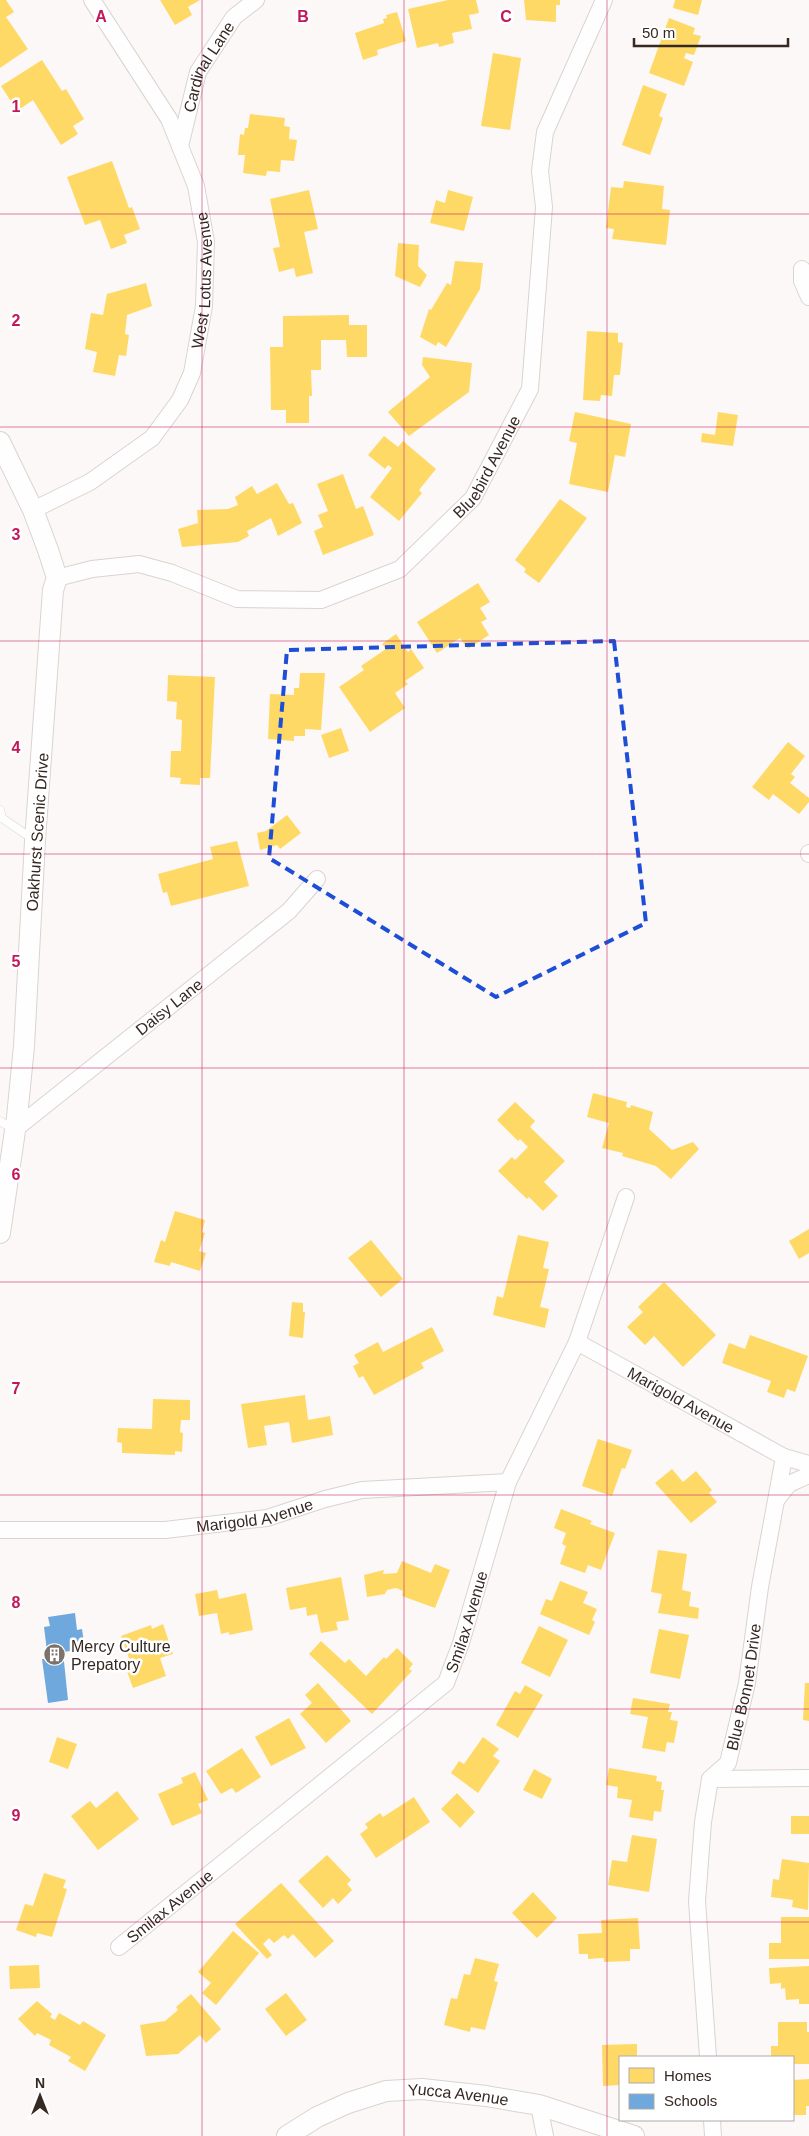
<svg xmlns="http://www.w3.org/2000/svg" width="809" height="2136" viewBox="0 0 809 2136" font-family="Helvetica,sans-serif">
<rect width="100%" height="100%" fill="#fcf8f7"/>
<path fill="#ffd966" d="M0 0H6L14 12 6 17 28 49 0 68Z
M160 0H200L188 7 192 15 175 25Z
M448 0H476L479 13 469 15 472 29 452 33 454 43 439 47 438 43 417 48 408 9Z
M524 0H560V5H556V22L526 20Z
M675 0H702L698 15 673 8Z
M397 12 406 41 377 50 378 55 363 60 355 33 384 23 383 19 387 18 386 15Z
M669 18 695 28 693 34 701 36 694 55 686 53 684 58 693 62 684 86 649 73Z
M493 53 521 58 510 130 481 126Z
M42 60 62 91 66 89 84 119 73 126 78 134 61 145 33 100 17 111 1 86Z
M643 85 667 94 659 116 663 118 650 155 622 145Z
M250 114 285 118 284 126 290 127 289 139 297 140 294 161 281 160 280 172 267 171 266 176 243 173 245 155H238L240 134 244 135 245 128H248Z
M112 161 129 208 132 207 140 229 124 235 127 243 111 249 100 220 85 225 67 177Z
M624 181 664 186 662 209 670 210 666 245 612 239 614 229 606 228 611 187 623 188Z
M309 190 318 229 304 232 313 273 296 277 294 268 279 272 273 248 280 247 270 199Z
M448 190 473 197 464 231 430 223 436 200 445 203Z
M398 243 419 245 418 266 427 275 420 287 395 276Z
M455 261 483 263 480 289 446 347 438 342 436 346 420 337 429 309 431 310 447 283 451 285Z
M146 283 152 306 127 315 125 334 129 335 126 356 119 355 115 376 93 372 97 352 85 349 91 313 103 315 107 294Z
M349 315V325H367V357H347L346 340H321V370H311L312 396H309V423H286V410H271L270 347H283V316Z
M587 331 618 333V342L623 343 620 375H614L612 396 601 395 600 401 583 400Z
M423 357 472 363 469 392 409 436 388 412 430 377 422 365Z
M575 412 631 424 625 457 615 455 608 492 569 484 577 443 569 441Z
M718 412 738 415 733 446 701 442 702 433 715 435Z
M384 436 398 447 403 441 436 469 419 490 422 493 399 521 370 497 392 468 388 465 385 469 368 455Z
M343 474 356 509 363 506 374 535 323 555 314 531 323 527 318 515 328 511 317 484Z
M277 483 289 504 293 503 302 523 278 536 271 518 247 531 249 536 238 542 182 547 178 529 198 523 197 510 228 509 238 505 235 497 252 486 257 494Z
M560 499 587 518 539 583 524 572 526 569 515 560Z
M478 583 490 602 480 608 487 619 481 622 489 635 468 649 460 638 437 653 417 622Z
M396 634 408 652 411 649 424 668 405 681 408 684 395 693 405 708 370 732 339 687 364 670 361 666 386 649 382 644Z
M300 673H325L321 730 305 729V736H294V741L268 739 270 694 294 695V688H299Z
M168 675 215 677 210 778H200V785L180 784 181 778 170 777 171 751H181L182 720 176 719 177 702 167 701Z
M341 728 349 751 329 758 321 735Z
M788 742 805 756 791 774 795 777 790 783 809 798V802L799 814 773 794 769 800 752 787Z
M287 815 301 833 280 849 277 845 260 850 257 833 266 831Z
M237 841 249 886 171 906 167 892 163 893 158 874 213 859 210 847Z
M593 1093 627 1102 626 1107 630 1108 631 1105 653 1112 649 1129 672 1150 693 1142 699 1149 671 1179 656 1166 622 1156 623 1153 602 1148 609 1123 587 1117Z
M515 1102 535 1121 530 1127 565 1161 544 1182 558 1196 543 1211 529 1197 527 1199 498 1171 512 1157 515 1160 528 1147 520 1139 518 1141 497 1120Z
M175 1211 205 1220 202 1232 205 1233 199 1251 206 1253 200 1271 171 1262 170 1266 154 1262 161 1240 165 1242Z
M809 1229V1253L799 1259 789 1241Z
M518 1235 549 1242 543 1268 549 1269 540 1307 549 1309 545 1328 493 1315 497 1296 503 1298Z
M371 1240 403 1279 381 1297 348 1258Z
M664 1282 716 1335 683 1367 654 1336 645 1345 627 1327 643 1312 638 1307Z
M292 1302 303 1303V1312H305L303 1338 289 1336Z
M432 1327 444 1351 421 1363 424 1368 374 1395 363 1376 359 1378 353 1366 359 1363 354 1355 378 1342 383 1352Z
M750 1335 808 1356 795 1392 787 1389 784 1398 767 1392 771 1381 722 1363 729 1343 745 1349Z
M305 1395 308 1420 330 1416 333 1435 292 1443 289 1422 264 1426 267 1445 248 1448 241 1404Z
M153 1399 190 1400V1420H181L180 1432 183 1433 182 1452 175 1451V1455L122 1453V1443L117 1442 118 1428 152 1429Z
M598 1439 632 1450 625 1469 622 1468 612 1496 582 1486Z
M672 1469 683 1482 696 1471 712 1490 709 1493 717 1502 691 1523 655 1483Z
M561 1509 592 1521 590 1524 615 1533 601 1570 588 1565 585 1573 560 1564 566 1546 562 1544 566 1533 554 1528Z
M658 1550 687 1554 682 1590 691 1592 689 1606 699 1608 698 1619 658 1613 662 1594 651 1592Z
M402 1561 431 1573 435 1564 450 1570 435 1608 402 1596 403 1591 396 1588 387 1590 385 1594 367 1597 364 1575 384 1570 383 1574 397 1573Z
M341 1577 349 1620 336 1622 338 1630 321 1633 317 1614 307 1616 306 1607 290 1610 286 1588Z
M560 1581 588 1592 583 1603 597 1609 592 1620 595 1622 589 1635 540 1614 546 1599 552 1601Z
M217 1590 219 1599 246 1593 253 1630 229 1635V1632L221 1634 217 1613 199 1616 195 1594Z
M163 1624 173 1654 160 1658 166 1676 133 1688 124 1663 130 1661 121 1636 151 1625 152 1629Z
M539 1626 568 1640 550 1677 521 1663Z
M659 1629 689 1635 680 1679 650 1673Z
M321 1641 345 1663 349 1659 366 1676 384 1657 386 1659 397 1648 413 1664 409 1669 412 1671 372 1714 309 1654Z
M318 1683 351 1721 326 1743 300 1714 312 1703 305 1695Z
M805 1683H809V1721L803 1720Z
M525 1685 543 1695 518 1738 496 1725 515 1691 520 1694Z
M633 1698 670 1704 668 1712H672L670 1720 678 1721 674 1743 667 1742 665 1752 642 1748 648 1717 630 1714Z
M289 1718 306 1748 271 1766 255 1737Z
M57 1737 77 1744 68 1769 49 1762Z
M483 1737 499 1749 493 1756 500 1761 478 1793 451 1773 459 1761 464 1764Z
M242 1748 261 1777 236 1793 232 1788 221 1794 206 1771Z
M609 1768 657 1776 656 1781 662 1782 661 1790H664L661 1812 654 1811 653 1821 629 1817 632 1800 617 1798 618 1787 606 1785Z
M534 1769 552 1779 542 1799 523 1790Z
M195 1772 208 1800 198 1804 202 1813 172 1826 158 1794 183 1783 181 1778Z
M117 1791 139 1819 98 1850 71 1816 90 1801 96 1808Z
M457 1793 475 1812 460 1828 441 1809Z
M414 1797 430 1822 376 1858 360 1834 368 1828 365 1824 380 1813 383 1817Z
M791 1816H809V1834H791Z
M632 1835 657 1839 649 1892 608 1885 612 1860 627 1862Z
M327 1855 351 1880 347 1884 352 1890 338 1904 333 1898 323 1908 298 1881Z
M782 1859 809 1863 808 1910 792 1907 793 1900 771 1897 773 1879 779 1880Z
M44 1873 66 1880 63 1888 67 1889 52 1937 37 1933 36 1937 16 1930 25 1904 33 1906Z
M281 1883 334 1941 315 1958 293 1934 288 1939 284 1935 274 1943 269 1938 263 1944 272 1955 267 1959 235 1924Z
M533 1892 557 1918 537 1938 512 1913Z
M781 1917H809V1959H769V1943H781Z
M638 1918 640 1949H630V1961L604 1962V1958L588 1959V1954H579L578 1934 602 1933 601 1920Z
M233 1931 259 1953 216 2005 202 1993 211 1983 198 1972Z
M475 1958 499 1964 494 1981 498 1982 485 2030 471 2027 470 2032 444 2025 451 1998 457 1999 464 1974 470 1975Z
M39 1965 40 1988 10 1989 9 1966Z
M809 1966V2004H799V1999L786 2000 785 1988 781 1989V1983L770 1984 769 1968Z
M286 1993 307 2020 286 2036 265 2009Z
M191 1994 221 2029 206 2043 200 2035 178 2054 146 2056 140 2025 165 2021 178 2010 176 2007Z
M37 2001 52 2014 50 2017 55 2020 59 2013 80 2025 83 2021 106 2035 85 2071 68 2061 71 2057 49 2045 51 2040 37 2033 35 2036 18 2019Z
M778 2022H807V2032H809V2064H793V2057H771V2046H778Z
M637 2044V2057H620V2085L603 2086 602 2045Z
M809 2079V2106H806V2115H793V2080Z"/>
<path fill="#6fa8dc" d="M75 1613 77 1630 82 1629 85 1649 63 1652 68 1700 48 1703 42 1659H48L44 1627 50 1626 48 1617Z"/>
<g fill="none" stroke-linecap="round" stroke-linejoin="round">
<defs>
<path id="service" d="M0 810 2 818 34 840
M0 1121 13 1129"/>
<g id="minor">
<path id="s1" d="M180 146 198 72 234 17 256 0"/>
<path d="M802 269V281L809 297"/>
<path id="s2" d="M33 510 90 482 152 438 180 400 192 373 204 306 206 242 196 186 169 119 92 0"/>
<path id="s3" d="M57 578 92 569 139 564 172 573 237 599 321 600 400 569 473 498 530 389 544 207 540 171 545 132 604 0"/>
<path d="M809 854V853"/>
<path id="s4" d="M14 1130 289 911 317 879"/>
<path id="s5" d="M577 1342 784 1457"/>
<path d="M777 1499 789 1484 809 1475"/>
<path id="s6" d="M0 1530H165L267 1518 325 1499 362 1490 508 1482"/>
<path d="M710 1779 809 1778"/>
<path id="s7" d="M119 1947 446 1683 461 1643 508 1482 577 1342 626 1197"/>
<path id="s8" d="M708 2057 697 1901 703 1822 710 1779 728 1763 747 1683 760 1587 784 1457 809 1464"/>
<path d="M539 2105 545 2136"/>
<path d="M712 2120 713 2136"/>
</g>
<g id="tertiary">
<path d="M0 442 33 510 48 550 57 578 53 590 35 841 24 1046 17 1117 0 1233"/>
<path id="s9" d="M287 2136 317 2117 348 2103 386 2091 422 2089 486 2096 539 2105 634 2136"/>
</g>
</defs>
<use href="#service" stroke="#dbd3cf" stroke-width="9"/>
<use href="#minor" stroke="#dbd3cf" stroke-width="18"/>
<use href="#tertiary" stroke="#dbd3cf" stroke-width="22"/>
<use href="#service" stroke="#fffefe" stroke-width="8"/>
<use href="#minor" stroke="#fffefe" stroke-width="16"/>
<use href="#tertiary" stroke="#fffefe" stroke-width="20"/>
</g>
<path fill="none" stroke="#1d4ed8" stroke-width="4" stroke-dasharray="10 6" stroke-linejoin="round" d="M614 641 646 923 496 997 269 858 287 650Z"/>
<path fill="none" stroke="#c2185b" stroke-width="1" stroke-opacity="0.55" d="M202 0V2136M404 0V2136M607 0V2136M0 214H809M0 427H809M0 641H809M0 854H809M0 1068H809M0 1282H809M0 1495H809M0 1709H809M0 1922H809"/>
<defs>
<symbol id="building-disc" viewBox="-11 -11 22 22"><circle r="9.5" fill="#7b716d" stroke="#fff"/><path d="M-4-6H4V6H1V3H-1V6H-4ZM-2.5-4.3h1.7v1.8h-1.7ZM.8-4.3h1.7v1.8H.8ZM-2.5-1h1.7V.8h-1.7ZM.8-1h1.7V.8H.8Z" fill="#fff"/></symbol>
</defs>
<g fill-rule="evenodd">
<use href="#building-disc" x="42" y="1642" width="25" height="25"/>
</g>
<g text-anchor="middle" stroke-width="5" stroke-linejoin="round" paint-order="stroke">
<g font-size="16" fill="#362822" stroke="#fff">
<text dy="6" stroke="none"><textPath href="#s1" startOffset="85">Cardinal Lane</textPath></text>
<text dy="6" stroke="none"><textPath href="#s2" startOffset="310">West Lotus Avenue</textPath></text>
<text dy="6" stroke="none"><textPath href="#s3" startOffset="492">Bluebird Avenue</textPath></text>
<text transform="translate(37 832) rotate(-86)" y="6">Oakhurst Scenic Drive</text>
<text dy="6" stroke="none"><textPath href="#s4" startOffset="198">Daisy Lane</textPath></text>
<text dy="6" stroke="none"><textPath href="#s5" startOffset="119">Marigold Avenue</textPath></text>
<text dy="6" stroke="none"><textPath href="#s6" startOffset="256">Marigold Avenue</textPath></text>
<text dy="6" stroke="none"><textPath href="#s7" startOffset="485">Smilax Avenue</textPath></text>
<text dy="6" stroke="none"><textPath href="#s8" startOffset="381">Blue Bonnet Drive</textPath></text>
<text dy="6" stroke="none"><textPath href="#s7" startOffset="65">Smilax Avenue</textPath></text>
<text dy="6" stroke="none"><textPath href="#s9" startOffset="182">Yucca Avenue</textPath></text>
</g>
<g font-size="16" fill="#362822" stroke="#fff" text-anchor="start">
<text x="71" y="1652">Mercy Culture<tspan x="71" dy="18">Prepatory</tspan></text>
</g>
</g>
<g font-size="16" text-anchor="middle" font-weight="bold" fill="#c2185b" stroke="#fff" stroke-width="5" stroke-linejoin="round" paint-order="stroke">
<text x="101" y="22">A</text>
<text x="303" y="22">B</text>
<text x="506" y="22">C</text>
<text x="16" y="112">1</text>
<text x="16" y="326">2</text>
<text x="16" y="540">3</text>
<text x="16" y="753">4</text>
<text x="16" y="967">5</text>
<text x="16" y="1180">6</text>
<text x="16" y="1394">7</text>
<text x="16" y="1608">8</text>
<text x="16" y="1821">9</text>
</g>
<rect x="619" y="2056" width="175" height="65" fill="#ffffff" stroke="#afa9a7"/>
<rect x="629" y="2068" width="25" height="15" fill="#ffd966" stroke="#afa9a7"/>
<text x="664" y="2081" font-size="15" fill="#362822">Homes</text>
<rect x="629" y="2094" width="25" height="15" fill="#6fa8dc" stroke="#afa9a7"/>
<text x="664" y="2106" font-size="15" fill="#362822">Schools</text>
<g transform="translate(40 2096)" stroke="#ffffff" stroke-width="4" paint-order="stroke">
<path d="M0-4L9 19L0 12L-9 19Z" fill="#362822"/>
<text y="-8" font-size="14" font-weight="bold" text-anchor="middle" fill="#362822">N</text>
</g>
<path d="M634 38v8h154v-8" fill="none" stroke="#362822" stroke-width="2.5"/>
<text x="642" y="38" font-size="15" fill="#362822" stroke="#ffffff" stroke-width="4" paint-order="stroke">50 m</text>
</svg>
